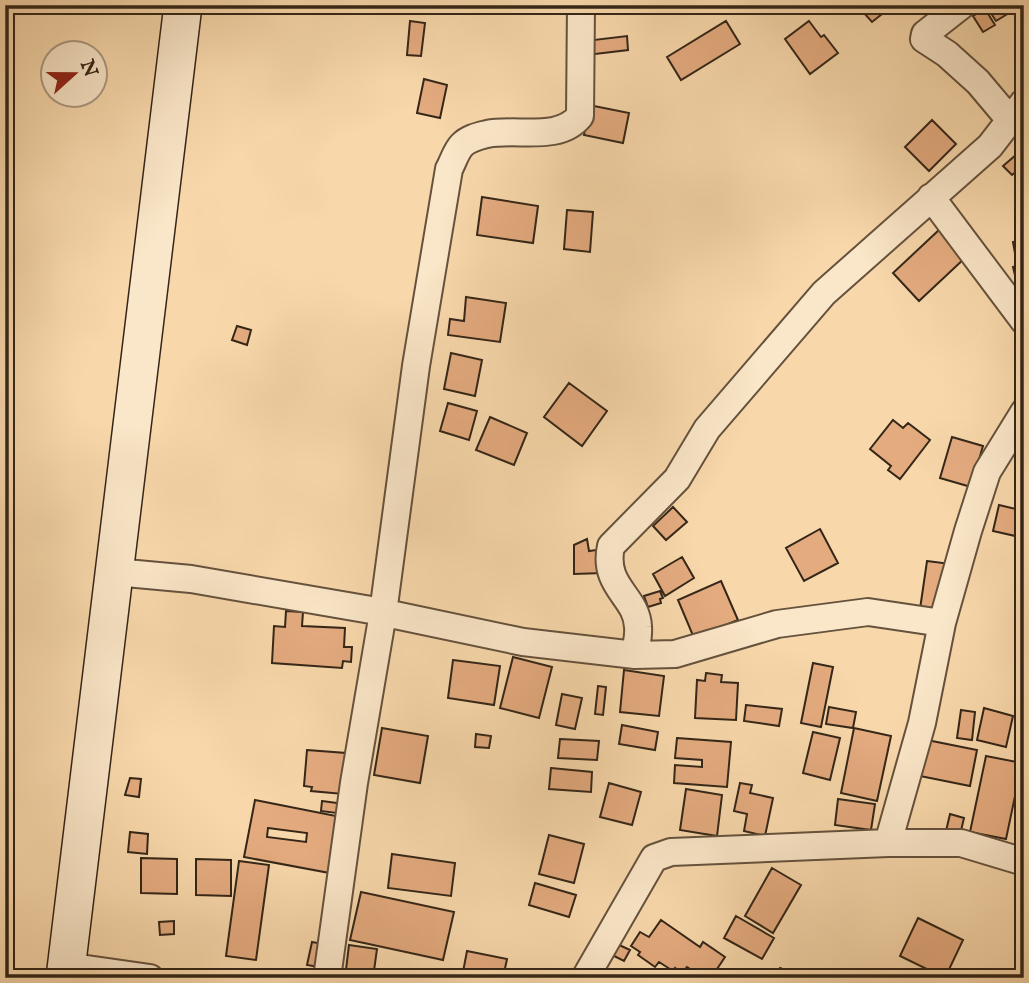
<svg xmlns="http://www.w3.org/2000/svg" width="1029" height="983" viewBox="0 0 1029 983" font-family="'IM FELL English',serif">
<rect width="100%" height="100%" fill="#f8d8ab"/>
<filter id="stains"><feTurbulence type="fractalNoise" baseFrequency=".00286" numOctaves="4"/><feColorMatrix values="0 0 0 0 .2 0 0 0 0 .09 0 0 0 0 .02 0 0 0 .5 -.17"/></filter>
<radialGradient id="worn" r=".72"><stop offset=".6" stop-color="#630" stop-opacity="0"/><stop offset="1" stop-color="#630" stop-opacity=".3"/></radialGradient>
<path fill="#e4ab7f" stroke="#342618" stroke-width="2" fill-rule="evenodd" d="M873 5H883L887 10 872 22 864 13Z
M990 5H1022L996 21 987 7Z
M985 9 995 25 983 32 973 16Z
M410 21 425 23 421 56 407 55Z
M726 21 740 44 681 80 667 57Z
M809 21 821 37 824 35 838 53 810 74 785 39Z
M627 36 628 50 587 55 585 41Z
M424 79 447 85 440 118 417 113Z
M589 105 629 113 623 143 584 135Z
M932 120 956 144 929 171 905 147Z
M1024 148V165L1012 175 1003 166Z
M482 197 538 206 533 243 477 235Z
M567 210 593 212 590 252 564 249Z
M940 229 966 257 919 301 893 273Z
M1024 240V258L1016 259 1013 242Z
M1024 264V303L1022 304 1013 267Z
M466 297 506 303 500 342 448 335 450 319 464 321Z
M237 326 251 330 247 345 232 340Z
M451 353 482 360 475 396 444 389Z
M569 383 607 411 582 446 544 417Z
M448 403 477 411 469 440 440 431Z
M490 417 527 433 514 465 476 450Z
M893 420 903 428 908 423 930 440 900 479 888 470 891 466 870 449Z
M952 437 983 446 971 487 940 478Z
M999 505 1024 511V538L993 531Z
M673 507 687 522 666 540 653 526Z
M820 529 838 563 804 581 786 548Z
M587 539 589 551 596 550 603 573 574 574V545Z
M682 557 694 578 665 596 653 574Z
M927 561 951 564 944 612 920 609Z
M721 581 738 620 694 638 678 600Z
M660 591 663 598 660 599 661 603 648 607 644 596Z
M286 611 303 612 302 626 345 628 344 647H352L351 662 343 661 342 668 272 663 274 626 285 627Z
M513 657 552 667 539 718 500 708Z
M453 660 500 666 494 705 448 698Z
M813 663 833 667 821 727 801 723Z
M624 670 664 676 659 716 620 712Z
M706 673 722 675 721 682 738 683 736 720 695 718 697 680 705 681Z
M598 686 606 687 603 715 595 714Z
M562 694 582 698 575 729 556 725Z
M746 705 782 709 779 726 744 721Z
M829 707 856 712 853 728 826 724Z
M984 708 1013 716 1006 747 977 740Z
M961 710 975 712 972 740 957 738Z
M622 725 658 732 655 750 619 744Z
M382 728 428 736 420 783 374 775Z
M854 728 891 736 877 801 841 793Z
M813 732 840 738 830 780 803 773Z
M476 734 491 736 489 748 475 747Z
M677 738 731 742 727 787 674 783 675 765 702 767V760L675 758Z
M560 739 599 741 597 760 558 758Z
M927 740 977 750 970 786 920 776Z
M307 750 346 753 343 794 311 791 312 787 304 786Z
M986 756 1022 763 1006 839 970 832Z
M551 768 592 772 591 792 549 789Z
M130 778 141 779 139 797 125 795Z
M609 783 641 792 632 825 600 817Z
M740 783 752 785 750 793 773 798 765 836 744 831 747 814 734 811Z
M686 789 722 795 717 836 680 830Z
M838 799 875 804 871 830 835 825Z
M255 800 346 818 335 874 244 857ZM268 828 307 833 306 842 267 837Z
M322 801 345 804 344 814 321 811Z
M950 814 964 818 960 835 946 831Z
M130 832 148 834 147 854 128 852Z
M549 835 584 844 574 883 539 874Z
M392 854 455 863 451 896 388 888Z
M141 858 177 859V894L141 893Z
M196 859 231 860V896L196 895Z
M239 861 269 865 256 960 226 956Z
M772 868 801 885 773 933 745 916Z
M535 883 576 895 569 917 529 905Z
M361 892 454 912 443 960 350 940Z
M736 916 774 938 762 959 724 938Z
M918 918 963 940 945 978 900 956Z
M661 920 700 947 703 942 725 957 711 978H704L687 967 682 973 675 968 673 971 659 962 655 967 638 955 640 952 631 946 640 932 649 937Z
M174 921V934L160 935 159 922Z
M312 942 329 945 325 968 307 965Z
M615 943 630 950 624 961 610 954Z
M349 945 377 949 373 978H345Z
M467 951 507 959 503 978 462 977Z
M780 968 805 978H776Z"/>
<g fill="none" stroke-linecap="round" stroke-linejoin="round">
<defs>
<path id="street" d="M962 5 925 34 924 39 947 54 978 82 1010 120
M931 197 1024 321
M115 572 191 579 371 610 523 642 635 655 675 654 777 624 868 612 942 623
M635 655C636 646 639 636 638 627 637 596 602 587 611 546L677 479 707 429 824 293 990 146 1024 102
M888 843 922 723 942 623 968 531 987 472 1024 412
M66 966 150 978
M327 978 354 783 383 613 416 366 449 169C453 162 456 151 462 145 469 138 479 136 487 134 518 128 559 142 580 116L581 5
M585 978 654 858 671 852 888 843H961L1024 862"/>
<path id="secondary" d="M65 978 183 5"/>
</defs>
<use href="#street" stroke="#65523d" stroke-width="30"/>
<use href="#secondary" stroke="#342618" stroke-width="40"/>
<use href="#street" stroke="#fae6c8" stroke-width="26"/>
<use href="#secondary" stroke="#fae6c8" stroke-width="37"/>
</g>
<rect width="1029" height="983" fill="none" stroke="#f8d8ab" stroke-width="28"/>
<rect x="7" y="7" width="1015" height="969" fill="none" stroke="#342618" stroke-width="3.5"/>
<rect x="14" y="14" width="1001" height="955" fill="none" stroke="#342618" stroke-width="2"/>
<g transform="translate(74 74) rotate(69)"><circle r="33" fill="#fae6c8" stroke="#ab9982" stroke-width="2"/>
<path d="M0-5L12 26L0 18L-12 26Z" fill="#8f2418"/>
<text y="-10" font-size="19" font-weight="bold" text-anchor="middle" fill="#342618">N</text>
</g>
<rect width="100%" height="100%" filter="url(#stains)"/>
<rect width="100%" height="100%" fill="url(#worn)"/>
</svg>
